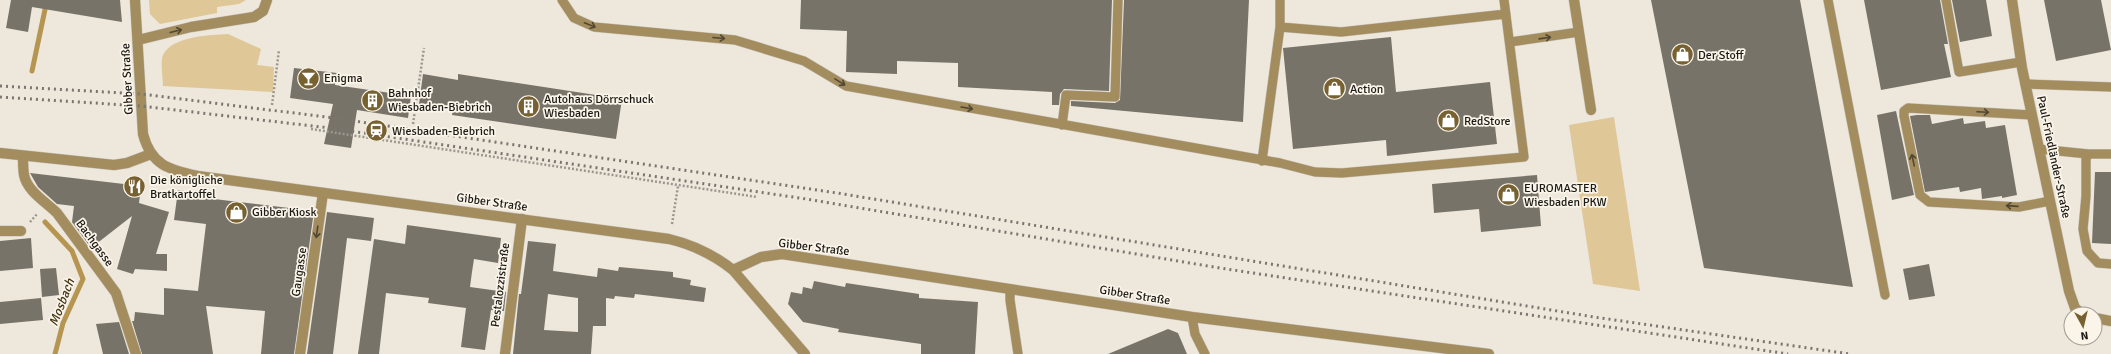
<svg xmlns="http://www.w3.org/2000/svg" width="2111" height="354" viewBox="0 0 2111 354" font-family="Signika,sans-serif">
<rect width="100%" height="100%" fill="#ede7dc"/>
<path fill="#dfc797" d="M149 0H246L239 4 217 7V13L160 24 150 14Z
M228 34 261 49 257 65 274 67 273 92 163 86C163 77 160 64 163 55 172 36 211 35 228 34Z
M1614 117 1640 291 1593 284 1569 125Z"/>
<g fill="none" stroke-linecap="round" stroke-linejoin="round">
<path stroke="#b69550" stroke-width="5" d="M32 71 47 0
M45 222 72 251 83 279 63 323 55 354"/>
</g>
<path fill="#787369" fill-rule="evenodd" d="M11 0H120L122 22 32 7 28 32 6 28Z
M801 0H1112L1109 91 1064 89 1060 94 1059 105H1052V92L958 87V63L897 61V74L846 72 847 31 800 29Z
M1124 0H1249L1243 122 1071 106V101L1115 103 1120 100Z
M1651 0H1800L1853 287 1704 268Z
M1864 0H1940L1948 44H1944L1951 77 1881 90Z
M1952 0H1986L1992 36 1960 42Z
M2044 0H2101L2111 50 2056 61Z
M1391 37 1396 92 1490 82 1497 144 1387 156 1386 140 1293 149 1283 48Z
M294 68 337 73 335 85 411 96 408 118 357 110 351 148 324 144 333 104 290 98Z
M423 74 458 80V74L622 99 616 139 452 115 453 109 419 104Z
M1896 111 1914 195 1892 200 1877 115Z
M1917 115H1930L1932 124 1963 118 1964 124 1985 121 1986 128 2005 125 2017 195 2002 198V196L1982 199 1981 188 1960 192 1959 187 1925 192 1910 116Z
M2095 172H2111V244L2092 243Z
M30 173 141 186 139 203 169 212 156 254H167V271L135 269 133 274 117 269 132 216 91 248 72 222 74 206 57 204 38 187Z
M1537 175 1541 226 1481 232 1479 209 1434 213 1432 184Z
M178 190 215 195 214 199 314 211 294 354H261L265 311 206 306 213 354H142L132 321H134L135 312 164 315V288L198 291 206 224 174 220Z
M327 212 374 218 371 241 347 238 333 354H307Z
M407 225 501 238 498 263 474 259 472 272 470 287 506 292 504 311 491 310 485 350 461 347 466 308 428 303 429 298 386 293 379 354H358L374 239 405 244Z
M31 238 33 268 0 271V241Z
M528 241 556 244 553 271 597 277 598 268 618 271 619 267 673 272V277L691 280 690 285 706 288 704 302 635 294 634 298 615 296 614 299 606 298V326H593L591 354H513L519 294H521ZM548 294 578 298V332L544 330Z
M1929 264 1935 296 1909 300 1903 269Z
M56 268 59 295 42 297 40 269Z
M814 281 845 287 846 283 919 294V298L978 302 975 354H921V344L838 332 839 329 803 322 788 304 791 292 802 294 803 287 812 289Z
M41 298 43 320 0 324V302Z
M119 322 129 354H103L96 324Z
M1168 329 1178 333 1187 354H1108Z"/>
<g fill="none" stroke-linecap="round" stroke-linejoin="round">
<defs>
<path id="service" d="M562 0 574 18 594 27 735 40 804 61 846 86 1280 163 1315 172 1342 173 1524 157 1504 0
M1280 0V27L1341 32 1506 14
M1828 0 1885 295
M1946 0 1959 72 2021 62
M1510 42 1579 32
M2025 84 2111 87
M2032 115 1908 108 1904 111V116L1920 195 1929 202 2019 207 2050 201
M1062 125 1066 95 1115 97 1118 0
M2039 149 2088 154
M2111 154H2088L2086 159V196L2083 229 2087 251 2098 263 2111 264
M1262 161 1280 27
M1010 289V300L1018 354
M1192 317 1195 334 1205 354"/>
<path id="minor" d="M1574 0 1591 110
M2012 0 2022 68 2069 291 2075 308 2082 314
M0 153 114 165 127 163 151 154
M23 156C23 162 23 169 24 175 27 191 46 202 57 213L116 293 136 354
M0 231H21
M733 270 761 257 782 254 1192 317 1489 354
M2095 318 2111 321
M300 354 323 193
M505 354 522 219"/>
<path id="tertiary" d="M135 0 143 134C151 165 169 170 198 176L669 239C694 245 713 254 733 270L805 354
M138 40 191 27 254 17 263 11 267 0"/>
</defs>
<use href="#service" stroke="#c7c2b8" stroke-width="10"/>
<use href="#minor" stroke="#c7c2b8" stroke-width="11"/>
<use href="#tertiary" stroke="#c7c2b8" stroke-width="11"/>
<path stroke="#9b978f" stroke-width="2.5" stroke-dasharray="2 2" stroke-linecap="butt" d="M272 105 279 50
M413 124 424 48
M311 129 757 197
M30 222 37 214
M672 224 678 186"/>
<use href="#service" stroke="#a38c5d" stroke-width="9"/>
<use href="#minor" stroke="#a38c5d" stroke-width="10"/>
<use href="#tertiary" stroke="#a38c5d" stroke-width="10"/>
<path stroke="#7a766f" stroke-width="3" stroke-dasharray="2 4" stroke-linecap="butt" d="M0 86 141 94 334 118 837 193 1594 317 1850 354
M0 97 141 106 330 128 806 199 1220 268 1788 354"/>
</g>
<defs><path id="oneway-shaft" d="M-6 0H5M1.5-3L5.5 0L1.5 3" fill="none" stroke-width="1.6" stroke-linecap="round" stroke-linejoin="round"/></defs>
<g stroke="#514732">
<use href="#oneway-shaft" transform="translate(590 25) rotate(22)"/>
<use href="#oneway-shaft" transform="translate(176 31) rotate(-14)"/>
<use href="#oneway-shaft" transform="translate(719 38) rotate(5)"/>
<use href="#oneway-shaft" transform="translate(1545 38) rotate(-8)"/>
<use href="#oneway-shaft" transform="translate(840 82) rotate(31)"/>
<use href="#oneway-shaft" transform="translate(967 108) rotate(10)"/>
<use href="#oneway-shaft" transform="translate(1983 112) rotate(3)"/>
<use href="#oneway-shaft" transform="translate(1913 160) rotate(-102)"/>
<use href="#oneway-shaft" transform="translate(2012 206) rotate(-176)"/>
<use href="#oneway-shaft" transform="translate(317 232) rotate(98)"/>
</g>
<defs>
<symbol id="shop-disc" viewBox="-11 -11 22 22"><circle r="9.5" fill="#786131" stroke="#faf4e9"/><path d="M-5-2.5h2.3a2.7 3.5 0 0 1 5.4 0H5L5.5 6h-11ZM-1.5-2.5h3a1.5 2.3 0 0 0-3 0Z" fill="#fff"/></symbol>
<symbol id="bar-disc" viewBox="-11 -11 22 22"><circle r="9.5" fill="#786131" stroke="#faf4e9"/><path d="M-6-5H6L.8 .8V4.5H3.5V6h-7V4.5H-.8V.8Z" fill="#fff"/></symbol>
<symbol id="building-disc" viewBox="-11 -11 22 22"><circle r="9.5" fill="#786131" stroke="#faf4e9"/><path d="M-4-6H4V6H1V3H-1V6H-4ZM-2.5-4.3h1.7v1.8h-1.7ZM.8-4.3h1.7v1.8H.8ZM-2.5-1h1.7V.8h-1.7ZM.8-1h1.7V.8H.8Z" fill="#fff"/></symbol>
<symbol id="station-disc" viewBox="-11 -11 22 22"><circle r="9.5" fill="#786131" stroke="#faf4e9"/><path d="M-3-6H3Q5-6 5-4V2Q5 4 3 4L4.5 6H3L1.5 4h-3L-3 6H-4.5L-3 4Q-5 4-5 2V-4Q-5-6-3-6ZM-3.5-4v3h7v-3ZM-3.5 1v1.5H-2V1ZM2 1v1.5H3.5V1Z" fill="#fff"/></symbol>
<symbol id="restaurant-disc" viewBox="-11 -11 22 22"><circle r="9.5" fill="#786131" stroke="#faf4e9"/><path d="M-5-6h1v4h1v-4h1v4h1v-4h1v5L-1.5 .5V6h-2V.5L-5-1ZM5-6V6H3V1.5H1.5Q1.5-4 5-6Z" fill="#fff"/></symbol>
</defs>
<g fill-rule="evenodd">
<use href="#shop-disc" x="1670" y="42" width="25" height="25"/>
<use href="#bar-disc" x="296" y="66" width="25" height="25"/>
<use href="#shop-disc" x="1322" y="76" width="25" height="25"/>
<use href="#building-disc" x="360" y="88" width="25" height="25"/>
<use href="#building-disc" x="516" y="94" width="25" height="25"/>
<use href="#shop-disc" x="1436" y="108" width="25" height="25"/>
<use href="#station-disc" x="364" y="118" width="25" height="25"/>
<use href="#restaurant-disc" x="122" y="174" width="25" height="25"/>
<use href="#shop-disc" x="1496" y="182" width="25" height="25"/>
<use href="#shop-disc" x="224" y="200" width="25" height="25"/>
</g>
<g text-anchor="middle" stroke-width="3.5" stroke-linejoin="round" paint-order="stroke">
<g font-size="12" fill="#1b1915" stroke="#faf4e9" text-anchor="start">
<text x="1698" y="59">Der Stoff</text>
<text x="324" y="82">Enigma</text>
<text x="1350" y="93">Action</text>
<text x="388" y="97">Bahnhof<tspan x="388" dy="14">Wiesbaden-Biebrich</tspan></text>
<text x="544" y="103">Autohaus Dörrschuck<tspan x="544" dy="14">Wiesbaden</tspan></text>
<text x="1464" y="125">RedStore</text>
<text x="392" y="135">Wiesbaden-Biebrich</text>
<text x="150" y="184">Die königliche<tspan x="150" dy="14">Bratkartoffel</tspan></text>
<text x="1524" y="192">EUROMASTER<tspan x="1524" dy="14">Wiesbaden PKW</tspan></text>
<text x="252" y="216">Gibber Kiosk</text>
</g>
<g font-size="12" fill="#1b1915" stroke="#faf4e9">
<text transform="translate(127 79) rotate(-93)" y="4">Gibber Straße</text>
<text transform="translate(2054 157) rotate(78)" y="4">Paul-Friedländer-Straße</text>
<text transform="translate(492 202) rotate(8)" y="4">Gibber Straße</text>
<text transform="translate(95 243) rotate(54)" y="4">Bachgasse</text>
<text transform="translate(814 247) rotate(7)" y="4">Gibber Straße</text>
<text transform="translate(299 272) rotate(-82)" y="4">Gaugasse</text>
<text transform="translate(500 285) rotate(-83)" y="4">Pestalozzistraße</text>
<text transform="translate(1135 295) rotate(9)" y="4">Gibber Straße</text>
</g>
<g font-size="13" font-style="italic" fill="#433415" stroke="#faf4e9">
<text transform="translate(61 302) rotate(-69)" y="5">Mosbach</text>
</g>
</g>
<g transform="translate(2083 326) rotate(172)"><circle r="19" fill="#faf4e9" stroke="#a19c94"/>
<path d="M0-3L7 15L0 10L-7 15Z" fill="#786131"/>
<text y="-6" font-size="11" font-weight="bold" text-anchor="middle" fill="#1b1915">N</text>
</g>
</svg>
